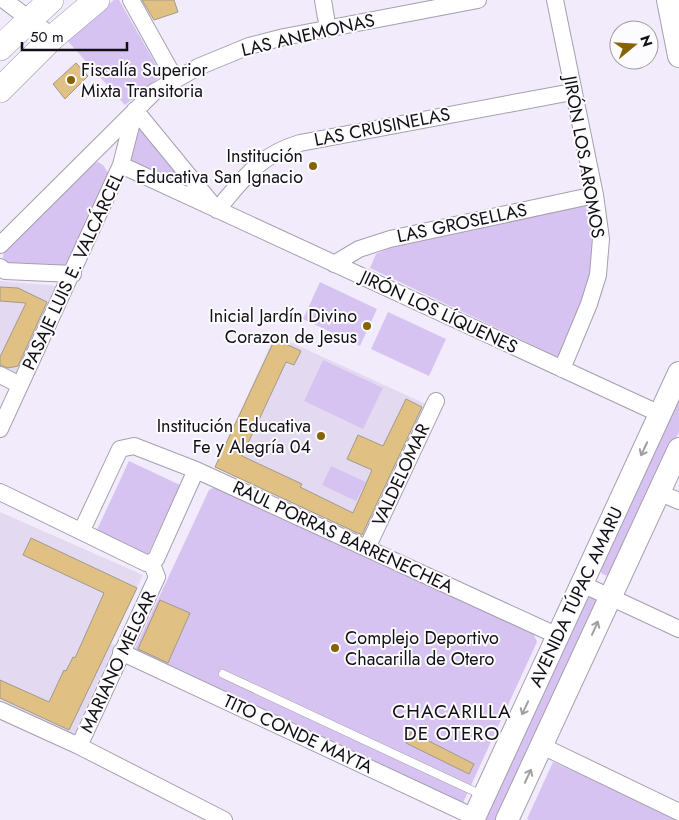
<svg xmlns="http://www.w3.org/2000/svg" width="679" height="820" viewBox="0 0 679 820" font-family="Jost,sans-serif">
<rect width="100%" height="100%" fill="#f2ebfc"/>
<path fill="#e3daf1" d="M0 281 58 286 14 379 0 373Z
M275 335 428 405 364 539 215 467Z
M0 512 143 575 111 644 115 645 73 737 0 702Z"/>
<path fill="#d7c3f1" d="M114 0H119L162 75 125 105 65 38Z
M138 126 201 198 131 160Z
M98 162 103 165 109 174 68 266 6 264 3 257 5 249 92 164Z
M587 205C589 221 593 239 593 255 591 291 573 325 558 357L370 268 376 254 393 247Z
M320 282 377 309 360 346 303 319Z
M388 312 446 339 429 376 371 349Z
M323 360 383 388 363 429 304 401Z
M679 396V432L613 574 608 576 602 574 600 569Z
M129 461 180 485 147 556 96 532Z
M331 466 366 482 356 501 322 485Z
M217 486 533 633 537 642 461 807 133 653 209 490Z
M591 597 596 601 499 820H482L585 598Z
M553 762 679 819V820H529L527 819Z"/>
<path fill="#e0c183" stroke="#a1998a" d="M142 0H174L178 12 154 20Z
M76 63 88 76 65 99 53 84Z
M0 287 18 288 47 302 18 366 8 368 0 365V357L26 303 0 301Z
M275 339 301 351 294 365 286 362 242 456 302 484 300 487 353 513 372 470 347 459 358 435 383 446 406 399 422 407 362 535 215 467Z
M31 538 137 588 69 730 0 698V680L49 702 64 670 66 671 73 657 75 658 104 593 23 555Z
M160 600 190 613 168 663 138 649Z
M411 732 474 764 469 774 406 743Z"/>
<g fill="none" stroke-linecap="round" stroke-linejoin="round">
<defs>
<path id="lane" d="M223 674 482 795"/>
<path id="street" d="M4 0 53 37
M131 0 175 79
M323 0 326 18
M555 0 595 195 601 239 598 275 589 304 562 369
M135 110 217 210C244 178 258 156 300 143L572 92
M121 165 660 414
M0 245 154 92 198 67 249 46 284 37 478 0
M334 264 359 249 390 239 595 195
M0 267 5 271 73 274
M0 375 20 385
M0 429 121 165 135 110
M0 492 146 563 151 562
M660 493 679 501
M82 530 120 449 134 446 196 470 558 636
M367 548 436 401
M151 562 156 559 196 470
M582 584 679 629
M121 652 474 817
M0 710 79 746 224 820
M79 746 157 577 151 562
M542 746 679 812"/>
<path id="secondary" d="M668 0 679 56
M473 820 679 373
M507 820 679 449"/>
<path id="primary" d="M0 48 51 0
M0 90 53 37 97 0"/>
</defs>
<use href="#lane" stroke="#a59fae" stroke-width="9"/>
<use href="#street" stroke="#a59fae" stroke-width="18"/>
<use href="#secondary" stroke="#a59fae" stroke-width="24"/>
<use href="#primary" stroke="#a59fae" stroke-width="26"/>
<use href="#lane" stroke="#fff" stroke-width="8"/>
<use href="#street" stroke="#fff" stroke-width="16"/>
<use href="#secondary" stroke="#fff" stroke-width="22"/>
<use href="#primary" stroke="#fff" stroke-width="25"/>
</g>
<defs><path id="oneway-shaft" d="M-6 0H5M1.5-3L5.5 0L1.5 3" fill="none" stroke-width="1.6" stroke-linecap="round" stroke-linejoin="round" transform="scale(1.25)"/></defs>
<g stroke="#a09fa1">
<use href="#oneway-shaft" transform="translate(644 449) rotate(115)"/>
<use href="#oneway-shaft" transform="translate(595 628) rotate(-66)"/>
<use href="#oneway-shaft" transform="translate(525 708) rotate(115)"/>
<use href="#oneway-shaft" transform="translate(528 776) rotate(-65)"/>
</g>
<g fill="#876300" stroke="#fcfbfe" stroke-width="2">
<circle cx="71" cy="80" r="5"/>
<circle cx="313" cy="166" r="5"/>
<circle cx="367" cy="326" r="5"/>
<circle cx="321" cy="436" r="5"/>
<circle cx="335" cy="648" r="5"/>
</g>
<g text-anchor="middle" stroke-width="4" stroke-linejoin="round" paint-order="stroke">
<g font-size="18" fill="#110e14" stroke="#fcfbfe">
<text transform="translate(308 35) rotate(-13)" y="6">LAS ANEMONAS</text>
<text transform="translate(382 127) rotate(-11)" y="6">LAS CRUSINELAS</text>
<text transform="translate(584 157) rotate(80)" y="6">JIRÓN LOS AROMOS</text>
<text transform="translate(462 223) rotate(-12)" y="6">LAS GROSELLAS</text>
<text transform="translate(73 271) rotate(-65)" y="6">PASAJE LUIS E. VALCÁRCEL</text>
<text transform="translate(439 312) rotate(25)" y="6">JIRÓN LOS LÍQUENES</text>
<text transform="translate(401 475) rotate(-65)" y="6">VALDELOMAR</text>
<text transform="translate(343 537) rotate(25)" y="6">RAUL PORRAS BARRENECHEA</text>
<text transform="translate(576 597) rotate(-65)" y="6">AVENIDA TÚPAC AMARU</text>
<text transform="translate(118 662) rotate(-65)" y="6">MARIANO MELGAR</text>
<text transform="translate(298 734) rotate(25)" y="6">TITO CONDE MAYTA</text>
</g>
<g font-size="18" fill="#110e14" stroke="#fcfbfe" text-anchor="end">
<text x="81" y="76" text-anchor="start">Fiscalía Superior<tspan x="81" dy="21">Mixta Transitoria</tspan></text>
<text x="303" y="162">Institución<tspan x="303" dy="21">Educativa San Ignacio</tspan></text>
<text x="357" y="322">Inicial Jardín Divino<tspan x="357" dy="21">Corazon de Jesus</tspan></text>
<text x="311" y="432">Institución Educativa<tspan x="311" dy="21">Fe y Alegría 04</tspan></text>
<text x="345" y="644" text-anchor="start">Complejo Deportivo<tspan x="345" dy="21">Chacarilla de Otero</tspan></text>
</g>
<g font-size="19" letter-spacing="1" fill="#110e14" stroke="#fcfbfe">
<text x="452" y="718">CHACARILLA<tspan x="452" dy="22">DE OTERO</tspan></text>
</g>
</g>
<g transform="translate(634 45) rotate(72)"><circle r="24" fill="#fcfbfe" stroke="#9e9ca0"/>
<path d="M0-4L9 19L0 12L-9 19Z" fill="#876300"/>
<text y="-8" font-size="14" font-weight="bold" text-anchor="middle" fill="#110e14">N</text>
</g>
<path d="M22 42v8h105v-8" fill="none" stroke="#110e14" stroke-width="2.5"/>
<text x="30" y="42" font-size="15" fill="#110e14" stroke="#fcfbfe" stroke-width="4" paint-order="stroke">50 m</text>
</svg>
